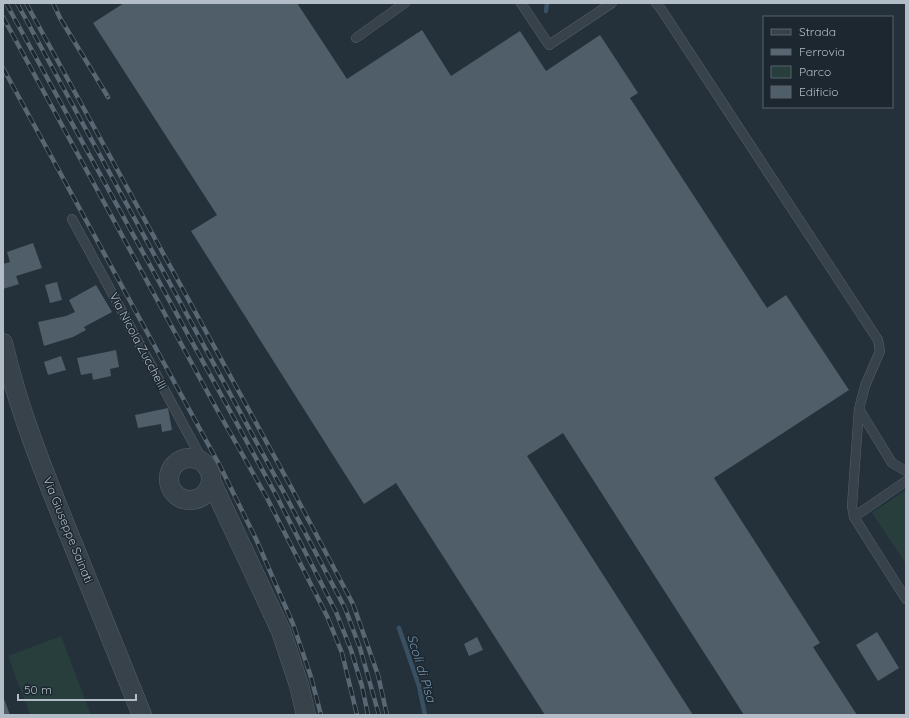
<svg xmlns="http://www.w3.org/2000/svg" width="909" height="718" viewBox="0 0 909 718" font-family="Quicksand,sans-serif">
<rect width="100%" height="100%" fill="#24313b"/>
<path fill="#273e3c" d="M906 490V564L872 513Z
M61 636 91 715H30L8 656Z"/>
<g fill="none" stroke-linecap="round" stroke-linejoin="round">
<path stroke="#385061" stroke-width="4.5" d="M546 11 547 3
M399 628 419 686 425 715"/>
</g>
<path fill="#4f5e69" d="M124 3H297L347 79 422 30 451 76 520 31 546 71 600 35 638 93 630 98 767 308 786 295 849 390 714 478 820 643 813 647 857 715H744L563 433 527 456 693 715H545L396 483 364 504 191 231 217 215 93 23Z
M33 243 42 268 16 276 19 284 3 289V264L10 262 7 252Z
M57 282 62 300 50 303 45 285Z
M96 285 112 312 84 327 86 330 73 337 44 346 38 322 66 316 75 312 69 300Z
M116 350 119 367 110 369 111 376 93 380 92 373 81 375 77 358Z
M61 356 66 370 48 375 44 362Z
M168 408 172 430 162 432 161 424 138 428 135 415Z
M877 632 899 668 878 681 856 645Z
M477 637 483 650 469 656 464 644Z
M3 696 10 715H3Z"/>
<g fill="none" stroke-linecap="round" stroke-linejoin="round">
<defs>
<path id="service" d="M521 3 549 45 612 3
M656 3 661 9 878 340 880 351 865 386 859 409 852 506 854 517 906 599
M356 38 405 3
M72 219 204 463
M859 409 892 463 906 471
M854 517 906 481"/>
<path id="minor" d="M3 343C18 408 43 470 68 532 93 593 117 654 142 715
M169 479a21 21 0 1 1 42 0a21 21 0 1 1-42 0Z
M211 481 281 631 299 685 306 715"/>
</defs>
<use href="#service" stroke="#556069" stroke-width="10"/>
<use href="#minor" stroke="#556069" stroke-width="20"/>
<use href="#service" stroke="#37424b" stroke-width="9"/>
<use href="#minor" stroke="#37424b" stroke-width="19"/>
<defs>
<path id="rail" d="M6 3 275 493 336 612 351 650 362 686 368 715
M17 3 282 489 345 608 360 648 379 715
M26 3 290 485 353 604 378 675 387 715
M53 3 60 18 108 97
M3 17 215 406 267 498 327 616 342 653 357 715
M3 68 220 466 256 539 293 624 311 677 321 715"/>
</defs>
<use href="#rail" stroke="#596772" stroke-width="4.5"/>
<use href="#rail" stroke="#1c2730" stroke-width="3" stroke-dasharray="9" stroke-linecap="butt"/>
</g>
<g text-anchor="middle" stroke-width="3" stroke-linejoin="round" paint-order="stroke">
<g font-size="12" fill="#b3bdc7" stroke="#1c2730">
<text transform="translate(138 341) rotate(62)" y="4">Via Nicola Zucchelli</text>
<text transform="translate(68 530) rotate(68)" y="4">Via Giuseppe Sainati</text>
</g>
<g font-size="13" font-style="italic" fill="#7493aa" stroke="#1c2730">
<text transform="translate(422 668) rotate(73)" y="5">Scoli di Pisa</text>
</g>
</g>
<rect width="909" height="718" fill="none" stroke="#b3bdc7" stroke-width="8"/>
<rect x="763" y="16" width="130" height="92" fill="#1c2730" stroke="#58636c"/>
<rect x="771" y="29" width="20" height="6" fill="#37424b" stroke="#58636c"/>
<text x="799" y="36" font-size="12" fill="#b3bdc7">Strada</text>
<rect x="771" y="49" width="20" height="6" fill="#596772" stroke="#58636c"/>
<text x="799" y="56" font-size="12" fill="#b3bdc7">Ferrovia</text>
<rect x="771" y="66" width="20" height="12" fill="#273e3c" stroke="#58636c"/>
<text x="799" y="76" font-size="12" fill="#b3bdc7">Parco</text>
<rect x="771" y="86" width="20" height="12" fill="#4f5e69" stroke="#58636c"/>
<text x="799" y="96" font-size="12" fill="#b3bdc7">Edificio</text>
<path d="M18 694v6h118v-6" fill="none" stroke="#b3bdc7" stroke-width="2"/>
<text x="24" y="694" font-size="12" fill="#b3bdc7" stroke="#1c2730" stroke-width="3" paint-order="stroke">50 m</text>
</svg>
